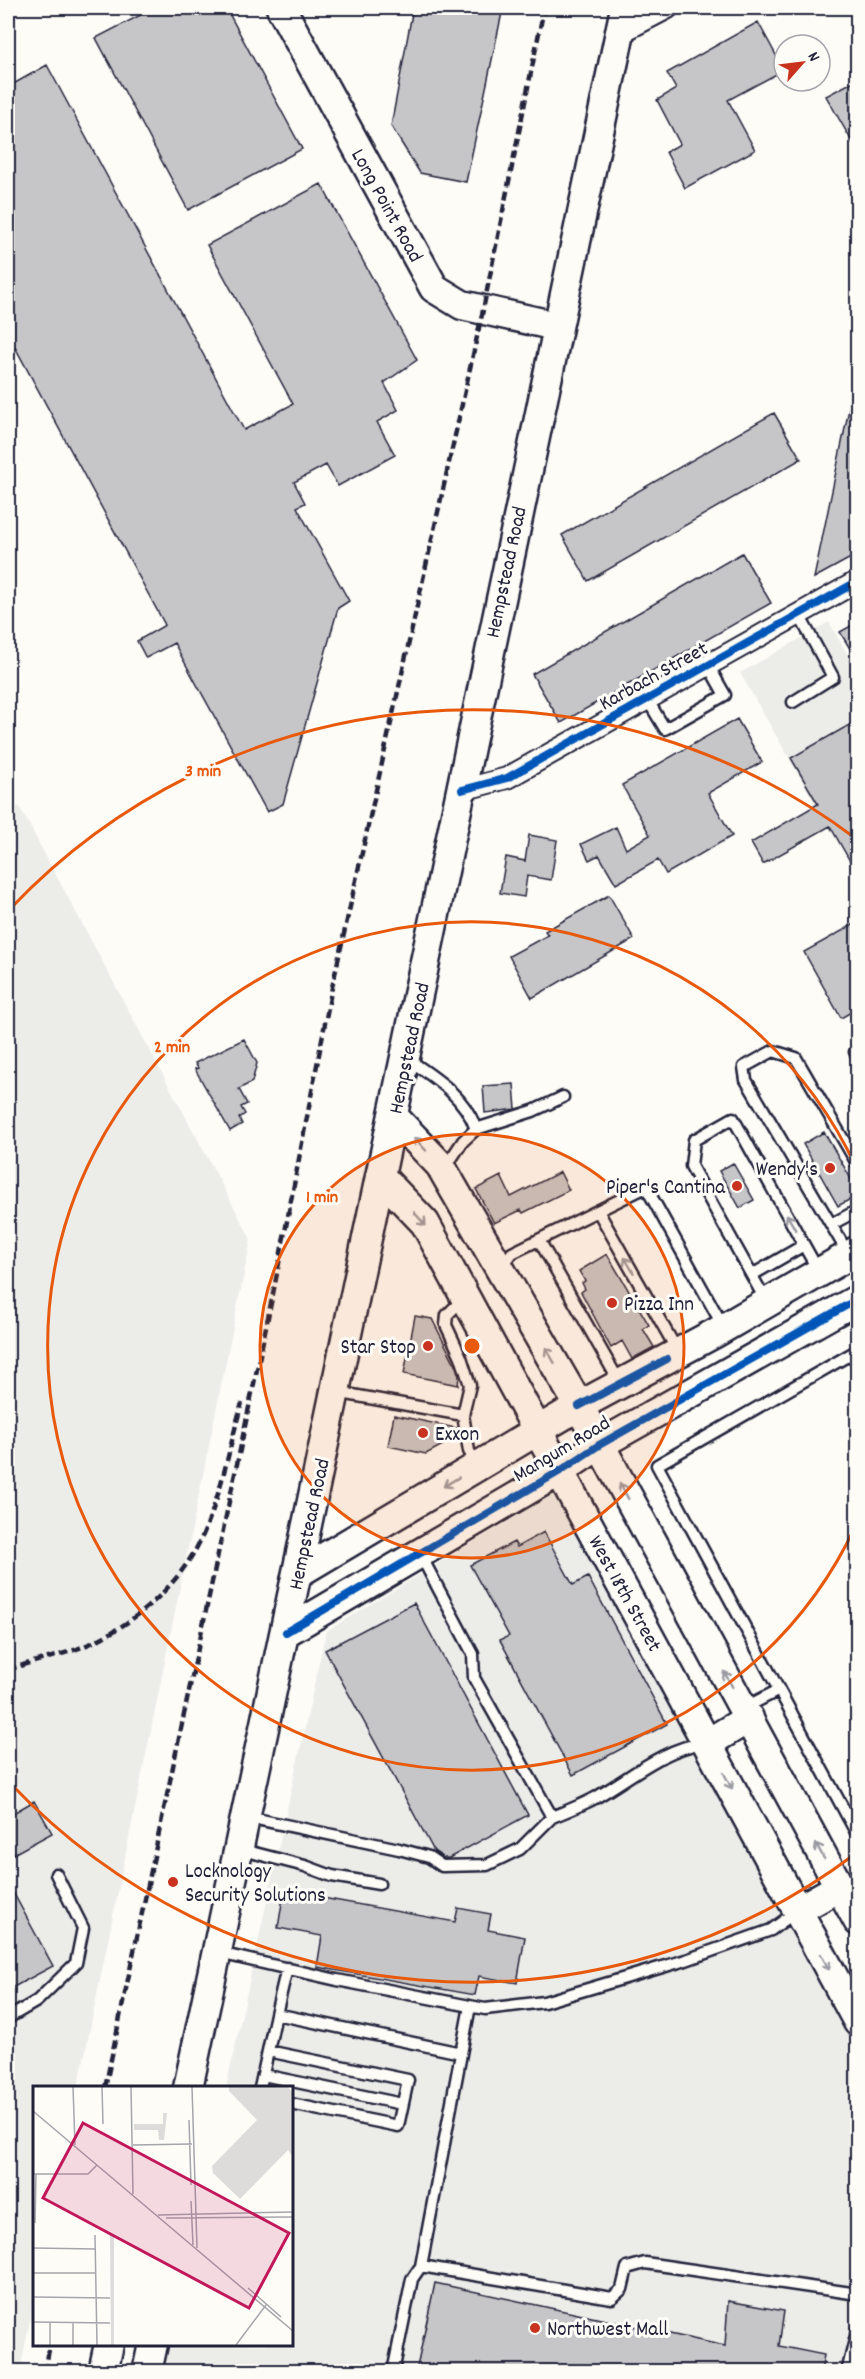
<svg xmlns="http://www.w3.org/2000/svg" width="865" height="2379" viewBox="0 0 865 2379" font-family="Dekko,sans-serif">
<rect width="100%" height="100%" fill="#fdfcf7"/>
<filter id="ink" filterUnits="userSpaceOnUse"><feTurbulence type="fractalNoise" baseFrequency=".0167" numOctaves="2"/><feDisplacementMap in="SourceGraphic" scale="12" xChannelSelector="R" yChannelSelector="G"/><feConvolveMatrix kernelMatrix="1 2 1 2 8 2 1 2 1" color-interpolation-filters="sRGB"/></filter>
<g filter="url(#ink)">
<path fill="#ecece9" d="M829 622 857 671V876L740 673Z
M19 806 251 1239 78 2088H34V2300L20 2371 8 2372V813Z
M562 1489 857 2038V2371L164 2372 170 2345 291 2344V2088H226L326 1631Z"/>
<path fill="#c6c6c8" stroke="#22223b" stroke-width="1.5" d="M154 8H226L302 149 188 210 96 38Z
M413 8H503L466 182 420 173 391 126Z
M758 22 784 70 728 100 755 150 685 188 666 152 680 144 657 100 676 89 667 73Z
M47 65 244 430 293 404 207 245 321 184 417 360 384 383 398 410 377 422 395 455 338 486 326 465 294 482 305 503 297 507 349 601 338 608 283 804 267 812 174 643 146 658 137 641 165 625 8 334V87Z
M858 79V152L826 96Z
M851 399H858V554L814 578Z
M774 413 801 459 588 581 562 535Z
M742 553 771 603 561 723 532 674Z
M858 622V662L840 632Z
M737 719 762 762 708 793 732 836 666 874 658 860 616 884 599 855 589 860 581 844 616 827 626 849 650 835 622 785Z
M858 720V875L830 826 763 864 751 843 818 804 791 758Z
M529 835 557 840 551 880 527 876 524 897 500 893 506 857 525 861Z
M609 895 634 939 532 998 509 956 548 935 545 931Z
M858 922V1008L841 1018 804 952Z
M244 1039 257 1063 252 1082 239 1089 247 1104 241 1107 245 1114 239 1118 242 1124 230 1131 195 1069 198 1068 195 1063Z
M514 1084 516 1109 485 1113 483 1086Z
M824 1132 858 1191V1195L838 1206 803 1144Z
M733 1163 754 1200 740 1208 719 1171Z
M560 1172 569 1190 523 1213 521 1210 494 1223 476 1189 501 1176 511 1197Z
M607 1254 649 1325 643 1329 654 1347 632 1359 622 1341 611 1348 581 1292 585 1289 582 1283 585 1281 579 1271Z
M415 1316 432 1319 455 1364 459 1376 458 1385 404 1374Z
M394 1415 456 1428 454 1439 426 1454 388 1446Z
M544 1532 573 1585 588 1577 667 1724 573 1775 500 1640 509 1636 470 1565 514 1542 517 1547Z
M414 1603 528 1815 449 1858H444L434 1851 325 1650Z
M34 1801 52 1833 8 1857V1816Z
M8 1883 53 1966 8 1990Z
M284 1891 455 1922 458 1908 491 1914 488 1930 525 1937 517 1983 479 1976 475 1995 317 1967 322 1936 278 1928Z
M435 2283 725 2346 728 2301 784 2311 779 2346 824 2355 821 2372H416Z"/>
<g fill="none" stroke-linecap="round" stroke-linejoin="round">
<defs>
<path id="service" d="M647 699 665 729 725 695 708 665
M793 702 833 677 799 615
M855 1052 858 1056
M406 1058C434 1077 464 1095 476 1129L463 1141 445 1168
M476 1129 533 1111 563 1097
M598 1211 678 1352
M832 1224 858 1210
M539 1240 620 1383
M849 1255 746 1080 744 1067 773 1051 796 1058 858 1165
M502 1267 512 1253 646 1187 723 1326
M752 1275 804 1245
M463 1299 447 1315 446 1325 461 1357 470 1385 463 1415
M766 1301 691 1166 694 1140 733 1118 819 1272
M336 1392 463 1415 469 1451 477 1465
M744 1708 779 1690
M247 1817 399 1849 429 1857 442 1866 487 1865 520 1849 552 1817 474 1678 473 1654 420 1554
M552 1817C567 1811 582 1805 595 1798 630 1778 664 1748 704 1743
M857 1834 657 1465 858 1350
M239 1849 305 1866 332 1876 379 1884
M219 1953 337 1980 485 2009 544 2002 686 1960 771 1930 797 1911
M287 1968 276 2014 461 2053
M8 2018 37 2001 76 1963 83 1928 56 1874
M268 2051 408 2080 398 2126 291 2104
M263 2075 402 2104
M260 2088 276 2014
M421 2266 470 2006
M393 2372 412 2279 421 2266 612 2298 622 2289 627 2268 645 2263 858 2294
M847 2372 858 2328"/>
<path id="minor" d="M620 33 668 8
M462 790 507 778 858 581"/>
<path id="secondary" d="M281 8 434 288 462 305 556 326
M393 1116 440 1165 579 1406 858 1921
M380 1176 425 1223 858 2022
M298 1573 579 1406 715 1333 858 1250
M286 1632 560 1471 599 1445 858 1299
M708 1743 749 1718
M798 1910 839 1887
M188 2088C336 1395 477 700 625 8
M103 2372 109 2344
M147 2372 153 2344"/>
</defs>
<use href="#service" stroke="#22223b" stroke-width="15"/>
<use href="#minor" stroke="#22223b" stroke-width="24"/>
<use href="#secondary" stroke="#22223b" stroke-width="33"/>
<use href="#service" stroke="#fdfcf7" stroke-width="10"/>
<use href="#minor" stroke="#fdfcf7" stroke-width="20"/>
<use href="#secondary" stroke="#fdfcf7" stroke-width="28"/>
<path stroke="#22223b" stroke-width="4.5" stroke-dasharray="9 4.5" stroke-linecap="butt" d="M8 1670C30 1662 55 1657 77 1649 126 1630 172 1593 197 1547 220 1503 228 1451 242 1403
M105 2088 274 1289 331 992 483 310 544 8
M45 2372 50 2344"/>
<defs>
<path id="cycleway" d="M462 790 507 778 858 581
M579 1406 667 1359
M286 1632 560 1471 599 1445 858 1299"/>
</defs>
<use href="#cycleway" stroke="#fdfcf7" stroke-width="11"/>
<use href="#cycleway" stroke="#0057b8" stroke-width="8"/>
</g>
<defs><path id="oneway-shaft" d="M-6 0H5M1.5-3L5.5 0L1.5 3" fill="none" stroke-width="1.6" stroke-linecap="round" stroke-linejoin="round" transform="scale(1.5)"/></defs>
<g stroke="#9a9aa2">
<use href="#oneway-shaft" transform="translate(420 1144) rotate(-133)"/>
<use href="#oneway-shaft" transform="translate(420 1219) rotate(49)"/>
<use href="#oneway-shaft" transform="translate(791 1222) rotate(-119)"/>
<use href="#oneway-shaft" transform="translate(629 1265) rotate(-120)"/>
<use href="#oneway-shaft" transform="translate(550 1355) rotate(-120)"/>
<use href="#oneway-shaft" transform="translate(451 1482) rotate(149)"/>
<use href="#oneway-shaft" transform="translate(624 1491) rotate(-119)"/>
<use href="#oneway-shaft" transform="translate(728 1679) rotate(-119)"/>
<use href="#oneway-shaft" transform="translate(728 1781) rotate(62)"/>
<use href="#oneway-shaft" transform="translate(820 1851) rotate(-118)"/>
<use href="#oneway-shaft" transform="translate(825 1962) rotate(62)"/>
</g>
</g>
<circle cx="472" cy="1346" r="212" fill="#e8590c" fill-opacity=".12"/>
<g fill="none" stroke="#e8590c" stroke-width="3">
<circle cx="472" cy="1346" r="212"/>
<path d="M856 1525A424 424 0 1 1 856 1167"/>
<path d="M855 1854A636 636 0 0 1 11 1784M11 908A636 636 0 0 1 855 838"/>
</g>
<g fill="#c8321e" stroke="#fdfcf7" stroke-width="2">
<circle cx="830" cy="1168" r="6"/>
<circle cx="737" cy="1186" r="6"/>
<circle cx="612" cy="1303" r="6"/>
<circle cx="428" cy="1346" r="6"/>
<circle cx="423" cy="1433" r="6"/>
<circle cx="173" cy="1882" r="6"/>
<circle cx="535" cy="2328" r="6"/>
</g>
<g text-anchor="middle" stroke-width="6" stroke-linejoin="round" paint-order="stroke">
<g font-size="21" fill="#22223b" stroke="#fdfcf7">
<text transform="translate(388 205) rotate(61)" y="7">Long Point Road</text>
<text transform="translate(505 572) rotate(-78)" y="7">Hempstead Road</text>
<text transform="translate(653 675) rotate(-29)" y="7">Karbach Street</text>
<text transform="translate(408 1048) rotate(-78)" y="7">Hempstead Road</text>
<text transform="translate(561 1448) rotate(-31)" y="7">Mangum Road</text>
<text transform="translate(308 1524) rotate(-78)" y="7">Hempstead Road</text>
<text transform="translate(626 1593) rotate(61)" y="7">West 18th Street</text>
</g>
<g font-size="21" fill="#22223b" stroke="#fdfcf7" text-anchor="start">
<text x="818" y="1175" text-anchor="end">Wendy's</text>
<text x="725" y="1193" text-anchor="end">Piper's Cantina</text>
<text x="624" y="1310">Pizza Inn</text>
<text x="416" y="1353" text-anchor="end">Star Stop</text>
<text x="435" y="1440">Exxon</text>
<text x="185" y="1877">Locknology<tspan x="185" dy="24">Security Solutions</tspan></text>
<text x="547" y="2335">Northwest Mall</text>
</g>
</g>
<g transform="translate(33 2086)">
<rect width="260" height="260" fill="#fdfcf7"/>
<path d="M196 1H255L259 6V70L255 64 207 113 180 87 179 80 224 34 196 5ZM130 27H134L131 54H126L125 44H101V38H130ZM77 148H81V259H78Z" fill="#dddcdb"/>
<path fill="none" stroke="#a5a5ac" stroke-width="1.5" d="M40 1 42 59M69 1 70 38M98 1 100 108M159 1 164 162M0 25 260 245M156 34 158 99M100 59 159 58M0 88H55L64 79M158 115 160 159M125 129 260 126M133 132 260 131M2 137 3 88M62 149 64 259M0 162 63 163M0 187H63M215 202 248 231M0 211 77 212M0 236 77 237M17 237V259M40 237V259M203 259 233 219"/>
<path fill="#c2185b" fill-opacity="0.15" stroke="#c2185b" stroke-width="3" d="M50 37 256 147 216 222 10 112Z"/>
<rect width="260" height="260" fill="none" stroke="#22223b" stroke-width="3"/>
</g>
<circle cx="472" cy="1346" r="9" fill="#e8590c" stroke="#fdfcf7" stroke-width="3"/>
<g font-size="18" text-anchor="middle" font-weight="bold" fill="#e8590c" stroke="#fdfcf7" stroke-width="6" stroke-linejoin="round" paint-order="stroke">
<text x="203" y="776">3 min</text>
<text x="172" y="1052">2 min</text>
<text x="322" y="1202">1 min</text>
</g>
<rect width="865" height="2379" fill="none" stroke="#fdfcf7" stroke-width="30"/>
<rect x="15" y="15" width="835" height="2349" fill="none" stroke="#22223b" stroke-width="2" filter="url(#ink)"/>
<g transform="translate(802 63) rotate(62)"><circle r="28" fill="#fdfcf7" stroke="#a5a5ac" stroke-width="1.5"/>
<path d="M0-4.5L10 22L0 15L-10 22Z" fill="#c8321e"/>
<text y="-9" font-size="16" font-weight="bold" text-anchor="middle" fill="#22223b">N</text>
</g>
</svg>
